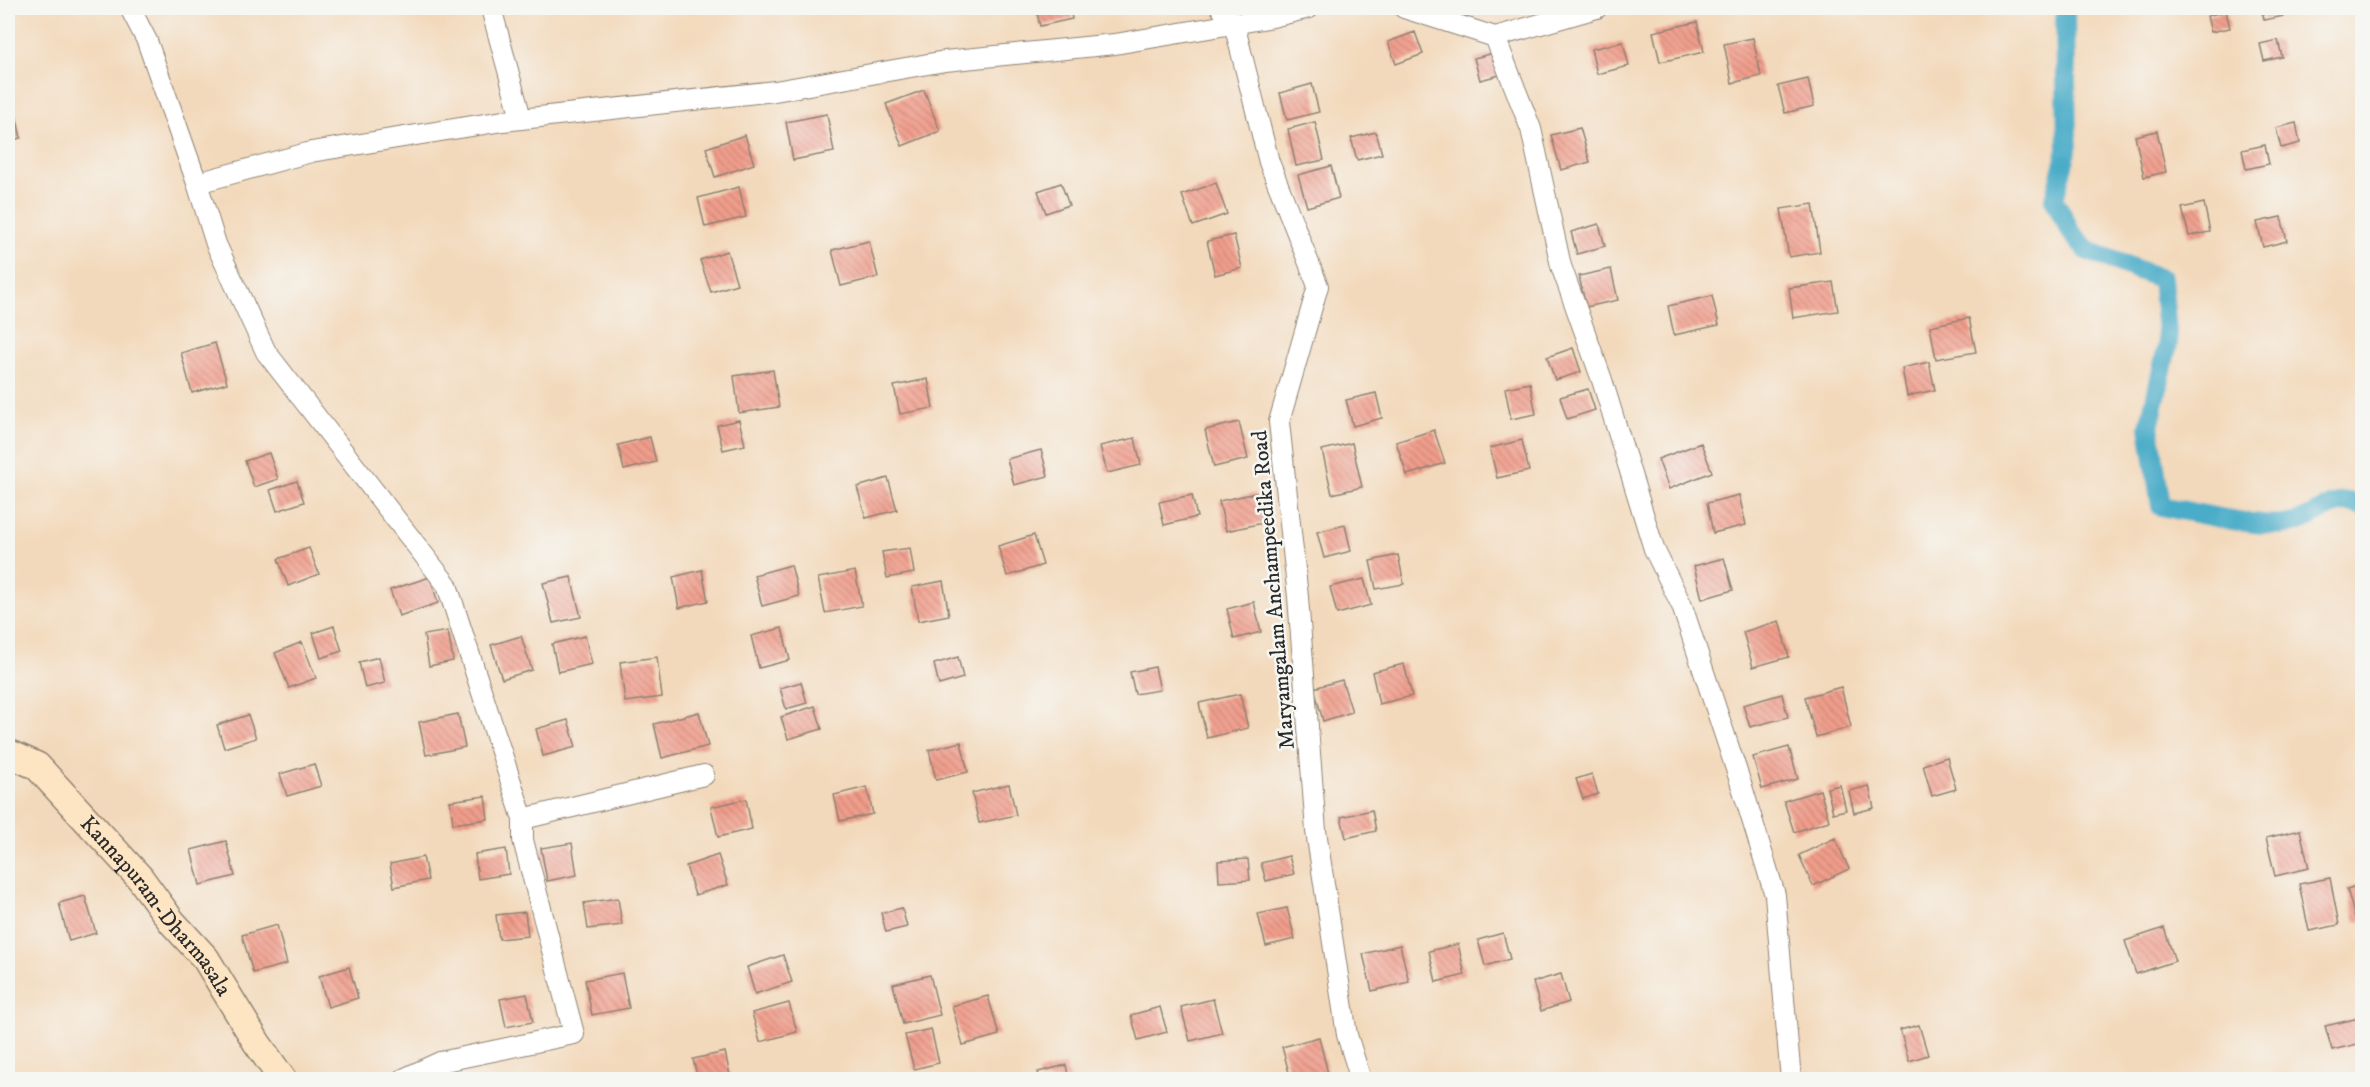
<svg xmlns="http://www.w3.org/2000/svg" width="2370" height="1087" viewBox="0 0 2370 1087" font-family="'IM FELL DW Pica',serif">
<defs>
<pattern id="building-back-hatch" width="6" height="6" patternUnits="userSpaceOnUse" patternTransform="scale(1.5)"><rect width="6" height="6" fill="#f29e8c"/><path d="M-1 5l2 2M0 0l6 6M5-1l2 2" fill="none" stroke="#c48173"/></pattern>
</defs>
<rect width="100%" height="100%" fill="#f6f6f2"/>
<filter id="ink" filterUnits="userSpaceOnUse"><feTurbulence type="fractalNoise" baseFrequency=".0167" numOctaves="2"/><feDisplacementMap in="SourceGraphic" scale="12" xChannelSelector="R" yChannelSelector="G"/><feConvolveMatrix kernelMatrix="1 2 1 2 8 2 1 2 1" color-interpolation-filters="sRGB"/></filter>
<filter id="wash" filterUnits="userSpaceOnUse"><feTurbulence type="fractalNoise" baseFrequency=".008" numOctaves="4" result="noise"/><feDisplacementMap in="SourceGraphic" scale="24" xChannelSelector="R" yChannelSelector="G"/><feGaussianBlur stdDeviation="1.35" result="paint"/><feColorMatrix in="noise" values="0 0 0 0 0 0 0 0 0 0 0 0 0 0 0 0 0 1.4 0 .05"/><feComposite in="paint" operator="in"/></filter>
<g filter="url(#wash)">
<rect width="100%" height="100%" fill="#f3d9bb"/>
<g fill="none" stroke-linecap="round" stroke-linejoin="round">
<path stroke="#49acc8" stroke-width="20" d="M2065 8 2067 150 2054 199 2071 232 2086 250 2162 279 2168 343 2149 427 2161 506C2193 512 2264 530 2294 523 2316 518 2339 492 2362 506"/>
</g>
<g id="blocks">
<path fill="url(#building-back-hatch)" d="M1036 8H1070L1072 19 1040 26Z
M2261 8H2283L2284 16 2264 20Z
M2226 11 2230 28 2211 32 2207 16Z
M1697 22 1704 52 1660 62 1653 32Z
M1415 32 1423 54 1396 64 1388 42Z
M1753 38 1761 76 1732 83 1724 44Z
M2278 40 2282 57 2264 61 2260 44Z
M1623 42 1629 66 1597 74 1591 49Z
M1494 53 1500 75 1480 80 1474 58Z
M8 79 21 138 8 141Z
M1808 79 1814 106 1785 113 1778 86Z
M1312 84 1319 112 1287 120 1280 93Z
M924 90 940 131 902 146 886 104Z
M827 114 834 152 793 160 786 122Z
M1315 122 1324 160 1296 166 1288 129Z
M2296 123 2300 143 2281 148 2276 128Z
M1580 128 1590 162 1561 170 1551 135Z
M2157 131 2166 172 2144 177 2135 136Z
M1376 132 1382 154 1357 160 1351 138Z
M745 135 754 164 715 177 706 148Z
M2265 145 2269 164 2246 169 2242 150Z
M1331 166 1339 198 1307 207 1298 175Z
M1061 183 1069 205 1046 213 1038 191Z
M1216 183 1227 214 1193 226 1182 195Z
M739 187 746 217 705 227 698 198Z
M2204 203 2210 232 2189 236 2182 208Z
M1813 204 1820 252 1789 257 1781 209Z
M2281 217 2287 241 2263 247 2257 222Z
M1599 224 1605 246 1577 254 1571 232Z
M1234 235 1242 268 1215 275 1207 241Z
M869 241 878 277 841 286 832 250Z
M727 251 737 284 711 292 700 260Z
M1611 269 1618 300 1586 307 1579 276Z
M1833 282 1838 311 1793 318 1789 288Z
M1712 296 1719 325 1674 335 1668 306Z
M1969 318 1976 352 1936 359 1930 326Z
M215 343 227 383 192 393 181 353Z
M1573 348 1581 372 1555 380 1547 357Z
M1929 362 1935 390 1907 396 1902 368Z
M773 370 779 407 739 413 734 376Z
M928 379 933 408 900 414 894 386Z
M1530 383 1536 414 1511 419 1505 388Z
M1588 389 1595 410 1567 419 1560 397Z
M1376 393 1382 418 1353 426 1346 400Z
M739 420 745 445 723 450 717 425Z
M1239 422 1248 459 1214 467 1205 430Z
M1434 430 1445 463 1407 475 1396 442Z
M650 437 656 462 624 470 618 445Z
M1135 438 1141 465 1107 473 1100 446Z
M1522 440 1529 471 1497 478 1490 448Z
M1352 443 1362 487 1332 494 1322 450Z
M1701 443 1712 472 1669 489 1658 459Z
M1041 450 1048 476 1014 485 1007 459Z
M269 453 278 479 254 487 245 461Z
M888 478 897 510 866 518 857 487Z
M297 481 304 502 277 511 270 490Z
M1256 493 1263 523 1226 531 1219 501Z
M1192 495 1197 517 1164 525 1159 502Z
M1739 495 1746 525 1713 533 1707 503Z
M1345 525 1351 551 1324 558 1317 532Z
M1034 535 1043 565 1007 576 998 546Z
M309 548 319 574 288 586 278 559Z
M910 548 914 573 887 578 882 552Z
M1398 555 1404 584 1376 589 1370 561Z
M1724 558 1733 590 1702 599 1694 566Z
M791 565 799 596 762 606 754 575Z
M702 570 708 601 679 608 673 577Z
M855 571 862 606 825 613 818 578Z
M430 577 438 603 399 616 390 590Z
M571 577 581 617 553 623 543 583Z
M1364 579 1371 605 1337 614 1330 587Z
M943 581 949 615 918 621 912 587Z
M1254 602 1261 632 1234 639 1227 609Z
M1779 621 1789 657 1753 667 1743 632Z
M334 626 342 651 321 658 313 633Z
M782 628 790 660 759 668 751 636Z
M448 631 453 661 429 666 424 635Z
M521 636 532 670 502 679 491 645Z
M585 636 592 664 558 672 552 644Z
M302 642 316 678 289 688 275 653Z
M379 657 385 683 365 688 359 662Z
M657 657 662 697 625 702 620 662Z
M958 657 963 678 939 685 934 664Z
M1404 664 1412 696 1379 704 1372 672Z
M1155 667 1160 690 1135 694 1130 672Z
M1342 680 1352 712 1323 721 1314 688Z
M801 682 807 703 786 709 780 688Z
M1841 687 1851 727 1816 737 1805 697Z
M1240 694 1248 728 1207 738 1199 703Z
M1782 694 1788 717 1750 727 1743 705Z
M815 706 822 729 788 739 781 717Z
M699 712 708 746 662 758 654 724Z
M458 714 465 747 426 755 419 722Z
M248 715 256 738 224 748 217 725Z
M568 720 576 747 543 756 536 729Z
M961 742 968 772 936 780 929 750Z
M1789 747 1798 779 1762 789 1753 757Z
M1947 757 1956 789 1932 796 1923 765Z
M314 764 321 786 287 796 280 774Z
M1592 774 1598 794 1583 799 1576 779Z
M1009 784 1016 815 979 823 972 793Z
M1840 785 1846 810 1833 813 1827 788Z
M1869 786 1874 808 1854 813 1849 791Z
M867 787 873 814 840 821 834 795Z
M1820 790 1829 821 1794 832 1784 801Z
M485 796 488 819 453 824 450 801Z
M746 799 752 829 718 837 711 807Z
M1372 810 1376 831 1346 838 1341 817Z
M2300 830 2309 868 2275 876 2266 838Z
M1835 838 1849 869 1813 886 1799 855Z
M226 841 235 876 200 885 191 850Z
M572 843 577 875 547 881 541 848Z
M506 849 509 874 478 879 475 854Z
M718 855 728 885 695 895 686 866Z
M1289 856 1294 874 1266 881 1261 863Z
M423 857 428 880 394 887 390 864Z
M1248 859 1250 880 1219 882 1218 861Z
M2330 878 2339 925 2309 931 2299 884Z
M2362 884V921L2356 922 2347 889Z
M85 896 96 933 69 941 59 903Z
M618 898 622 925 588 929 584 903Z
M902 908 907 927 886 932 881 913Z
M1287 908 1295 939 1266 946 1258 914Z
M525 912 528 936 499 939 496 915Z
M277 925 287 964 253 973 242 935Z
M2164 928 2175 961 2136 974 2125 941Z
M1503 933 1510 959 1485 966 1478 940Z
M1458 944 1465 975 1436 982 1429 951Z
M1400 945 1409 982 1372 991 1363 954Z
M783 955 792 982 755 994 747 967Z
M349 967 358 998 328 1007 319 976Z
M622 973 629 1008 592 1015 585 980Z
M1561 974 1569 1002 1541 1011 1533 982Z
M930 975 940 1015 903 1024 893 984Z
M527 994 533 1022 506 1027 500 999Z
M988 996 999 1035 963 1045 952 1006Z
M1213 999 1222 1033 1190 1041 1181 1007Z
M789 1003 797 1032 760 1042 752 1013Z
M1160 1007 1167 1032 1138 1040 1131 1015Z
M2359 1018 2362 1043 2332 1050 2325 1026Z
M1919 1025 1928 1055 1909 1061 1900 1030Z
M931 1029 939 1063 914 1069 905 1035Z
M1319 1037 1328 1074 1306 1080H1291L1282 1047Z
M725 1052 731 1080H698L693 1059Z
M1066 1065 1069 1080H1040L1038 1072Z
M1852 1074 1853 1080H1826V1078Z"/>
</g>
</g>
<g filter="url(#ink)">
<use href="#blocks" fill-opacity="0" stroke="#8f8273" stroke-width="1.5"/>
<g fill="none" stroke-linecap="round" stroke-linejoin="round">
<defs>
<path id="minor" d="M130 8 147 41 197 183 311 152 503 121 775 91 945 61 1115 44 1268 18 1309 8
M491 8 521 118
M1221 8 1234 24 1269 162 1318 286 1279 422 1298 597 1316 831 1347 1035 1361 1080
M1404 8 1495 37 1597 8
M1495 37 1531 129 1561 266 1602 380 1654 549 1682 606 1743 790 1775 895 1791 1080
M197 183 216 244 266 352 447 585 523 819V840L574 1034 440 1062 401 1080
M523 819 704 775"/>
<g id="secondary">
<path id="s1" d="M8 753 37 766 140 878 172 922 206 959 257 1043 283 1080"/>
</g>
</defs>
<use href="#minor" stroke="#8f8273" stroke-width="22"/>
<use href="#secondary" stroke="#8f8273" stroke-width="30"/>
<use href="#minor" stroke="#fff" stroke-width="20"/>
<use href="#secondary" stroke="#fde5c4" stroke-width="27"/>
</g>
</g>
<g text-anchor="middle" stroke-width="5" stroke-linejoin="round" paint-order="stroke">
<g font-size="22" fill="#2b2b2b" stroke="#f6f6f2">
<text transform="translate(1272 590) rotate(-95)" y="8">Maryamgalam Anchampeedika Road</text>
<text dy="8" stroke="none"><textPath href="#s1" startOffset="216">Kannapuram-Dharmasala</textPath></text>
</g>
</g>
<rect width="2370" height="1087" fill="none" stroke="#f6f6f2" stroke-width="30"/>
</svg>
